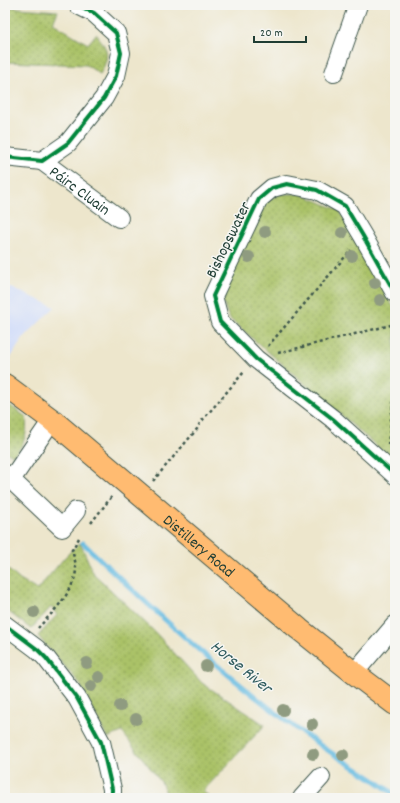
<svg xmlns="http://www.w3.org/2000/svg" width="400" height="803" viewBox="0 0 400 803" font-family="Dekko,sans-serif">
<defs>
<pattern id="grass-dots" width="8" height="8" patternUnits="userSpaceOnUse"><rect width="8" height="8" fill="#aac267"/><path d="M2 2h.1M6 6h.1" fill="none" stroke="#8a9f56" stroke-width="1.8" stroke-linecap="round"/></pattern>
</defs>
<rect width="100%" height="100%" fill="#f6f6f2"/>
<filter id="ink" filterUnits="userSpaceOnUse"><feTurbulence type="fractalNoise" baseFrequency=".025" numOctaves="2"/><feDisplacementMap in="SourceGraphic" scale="8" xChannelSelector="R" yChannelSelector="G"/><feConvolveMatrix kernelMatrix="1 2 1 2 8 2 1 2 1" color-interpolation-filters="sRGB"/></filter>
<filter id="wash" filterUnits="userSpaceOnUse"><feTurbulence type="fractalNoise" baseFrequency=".012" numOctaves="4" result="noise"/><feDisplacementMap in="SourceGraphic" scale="16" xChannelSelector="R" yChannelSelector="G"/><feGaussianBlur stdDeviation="0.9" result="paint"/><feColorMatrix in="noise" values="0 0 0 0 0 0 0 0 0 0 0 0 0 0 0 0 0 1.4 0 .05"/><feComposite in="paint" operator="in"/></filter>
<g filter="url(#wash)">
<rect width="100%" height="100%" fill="#ede6cc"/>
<path fill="#cedafa" d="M5 285 55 307 23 338 5 367Z"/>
<path fill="url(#grass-dots)" stroke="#64804e" d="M7 7 58 11 53 23 88 44 96 34C109 50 110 56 100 74L86 65 5 62V8Z
M280 194H301L339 210 395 310V462L229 318 223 302 228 282 266 201Z
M5 402 26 417C28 431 25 446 13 455L5 452Z
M80 543 94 574 153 630 202 683 265 725 203 791 210 798H168L161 782 122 732 107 738 80 684 38 636 57 615 51 607 31 629 5 609V567L20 580 37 590 66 556Z"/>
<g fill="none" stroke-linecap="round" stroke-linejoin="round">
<path stroke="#65bbe1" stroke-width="5" d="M83 543C157 614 233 684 317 743 342 761 370 775 395 795"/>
</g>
</g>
<g filter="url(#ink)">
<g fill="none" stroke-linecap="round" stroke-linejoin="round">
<defs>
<g id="minor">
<path d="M334 73 358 5"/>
<path d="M5 157 42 161 68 143 104 98 116 76 121 53 116 33 94 13 78 5"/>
<path id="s1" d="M42 161 119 218"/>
<path d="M395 293 363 236 345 206 317 190 287 184 272 188 259 199 213 296 220 322 256 359 333 419 395 475"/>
<path d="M5 474 62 528 76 511"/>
<path d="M11 480 52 420"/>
<path d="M5 625 37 649 46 658 77 698 101 742 112 789V798"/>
<path d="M354 673 395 625"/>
<path d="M302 798 321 777"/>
</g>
<g id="major">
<path id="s2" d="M5 385 52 420 299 629 354 673 395 704"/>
</g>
</defs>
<use href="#minor" stroke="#3e564b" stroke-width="20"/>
<use href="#major" stroke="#3e564b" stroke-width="24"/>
<path stroke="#3e564b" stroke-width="2.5" stroke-dasharray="3 3" stroke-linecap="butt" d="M268 346 351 250
M278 353 395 324
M388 445 395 386
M153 481 197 429 200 423 244 372
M91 523 113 495
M38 628C52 613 76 590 76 568 76 562 73 555 72 550L79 538"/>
<use href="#minor" stroke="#fff" stroke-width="18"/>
<use href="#major" stroke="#ffbb71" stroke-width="22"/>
<defs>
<path id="cycleway" d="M5 157 42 161 68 143 104 98 116 76 121 53 116 33 94 13 78 5
M395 293 363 236 345 206 317 190 287 184 272 188 259 199 213 296 220 322 256 359 333 419 395 475
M5 625 37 649 46 658 77 698 101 742 112 789V798"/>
</defs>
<use href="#cycleway" stroke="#f6f6f2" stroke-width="6"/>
<use href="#cycleway" stroke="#00873e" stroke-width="4"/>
</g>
<g fill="#8f9b80">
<circle cx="265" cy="232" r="6"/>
<circle cx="342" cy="233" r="6"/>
<circle cx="352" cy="256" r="6"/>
<circle cx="249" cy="257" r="6"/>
<circle cx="375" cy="283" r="6"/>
<circle cx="380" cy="300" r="6"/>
<circle cx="34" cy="612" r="6"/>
<circle cx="87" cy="663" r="6"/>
<circle cx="206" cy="666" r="6"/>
<circle cx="99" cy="677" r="6"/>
<circle cx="91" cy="686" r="6"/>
<circle cx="120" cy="706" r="6"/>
<circle cx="283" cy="710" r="6"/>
<circle cx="136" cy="719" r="6"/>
<circle cx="312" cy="724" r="6"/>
<circle cx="313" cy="754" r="6"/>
<circle cx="343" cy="755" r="6"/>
</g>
</g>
<g text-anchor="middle" stroke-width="3" stroke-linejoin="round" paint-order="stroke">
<g font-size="16" fill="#1f3d34" stroke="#f6f6f2">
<text dy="6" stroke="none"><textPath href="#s1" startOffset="48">Páirc Cluain</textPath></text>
<text transform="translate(227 239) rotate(-64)" y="6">Bishopswater</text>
<text dy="6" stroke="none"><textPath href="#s2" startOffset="252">Distillery Road</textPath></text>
</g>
<g font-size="17" font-style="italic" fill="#305c5f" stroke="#f6f6f2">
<text transform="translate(242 666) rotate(39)" y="6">Horse River</text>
</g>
</g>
<rect width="400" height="803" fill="none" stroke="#f6f6f2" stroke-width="20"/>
<path d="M254 36v6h52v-6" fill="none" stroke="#1f3d34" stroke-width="2"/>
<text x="260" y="36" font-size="12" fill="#1f3d34" stroke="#f6f6f2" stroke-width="3" paint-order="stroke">20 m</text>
</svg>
